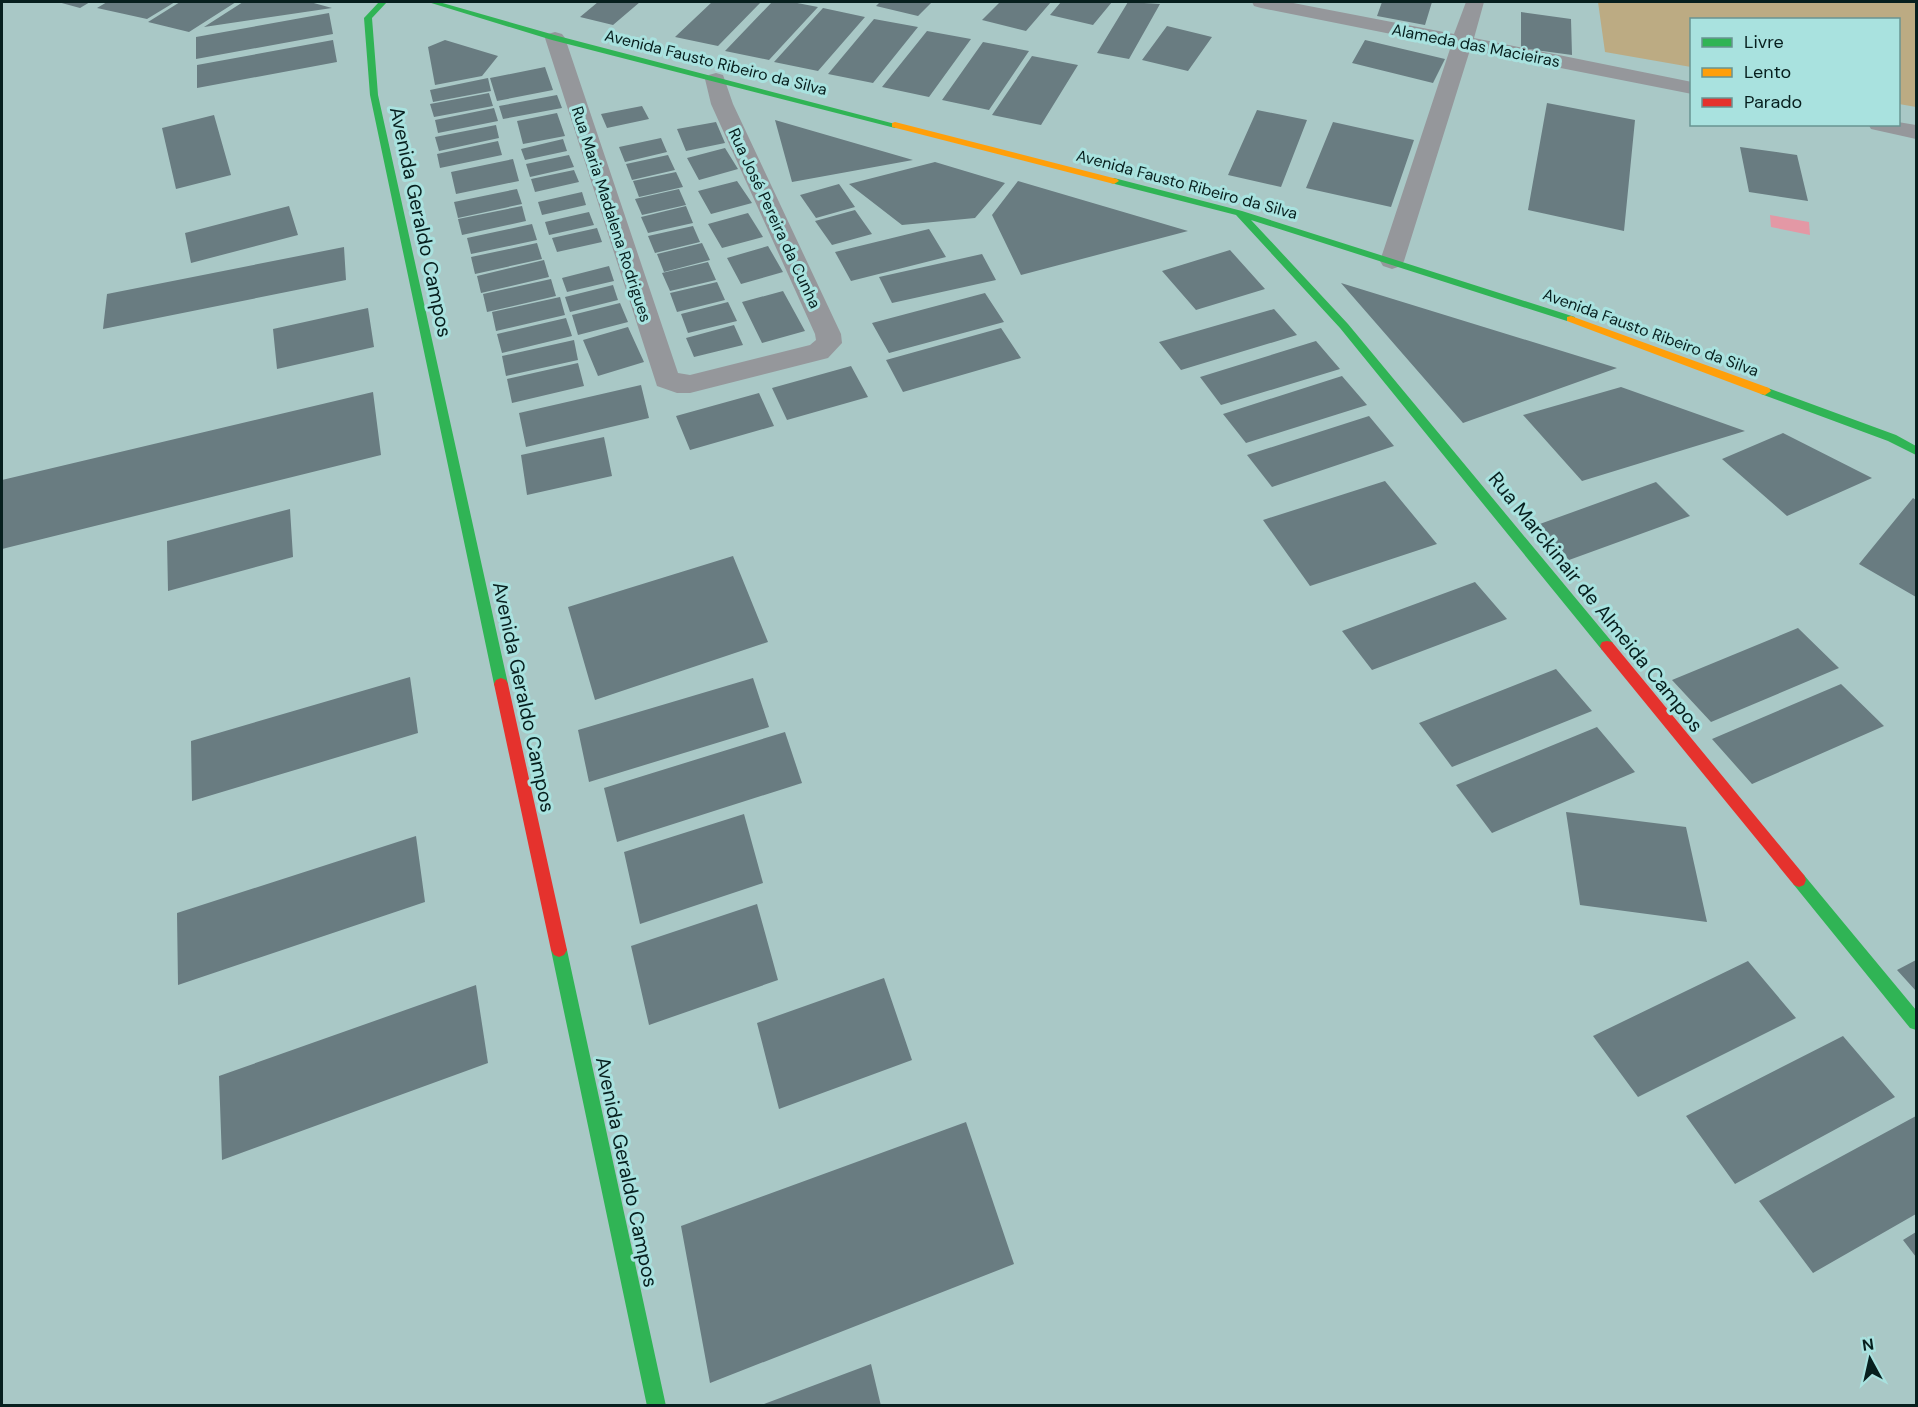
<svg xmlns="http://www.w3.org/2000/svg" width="1918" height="1407" viewBox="0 0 1918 1407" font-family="'DM Sans',sans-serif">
<rect width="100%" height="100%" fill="#a9c8c6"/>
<path fill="#bcab83" d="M1598 2H1916V107L1899 104 1898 20H1692L1691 67 1605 52Z"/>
<path fill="#e398a5" d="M1770 215 1809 222 1810 235 1771 227Z"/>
<path fill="#697c81" d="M58 2H90L80 8Z
M107 2H175L147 19 97 8Z
M180 2H236L189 32 148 22Z
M243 2H310L332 8 204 27Z
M598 2H640L613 25 580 17Z
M712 2H761L718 46 675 37Z
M772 2H792L818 7 769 60 725 51Z
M880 2H932L918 16 876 6Z
M1000 2H1051L1026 31 982 20Z
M1061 2H1112L1093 25 1050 15Z
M1128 2 1160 4 1129 59 1097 53Z
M1382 2H1432L1425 25 1377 16Z
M823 8 865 17 818 71 774 62Z
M1521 12 1571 19 1572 55 1521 48Z
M329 13 333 34 196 59V37Z
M874 19 918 27 873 83 828 74Z
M1167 26 1212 37 1188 71 1142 60Z
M927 31 971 39 929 97 882 87Z
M333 40 337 62 197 88V65Z
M445 40 498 56 482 76 435 85 428 47Z
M1365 40 1445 59 1433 83 1352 63Z
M983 42 1029 51 989 110 942 100Z
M1032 56 1078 65 1041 125 992 115Z
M545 67 553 90 497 101 490 78Z
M488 78 491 91 433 102 430 90Z
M489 93 493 106 434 117 430 104Z
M557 95 562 108 503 119 499 106Z
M1547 103 1635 120 1624 231 1528 210Z
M642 106 649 119 607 128 601 114Z
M494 108 498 121 438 133 435 120Z
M1257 110 1307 120 1281 187 1228 175Z
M557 113 565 136 523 144 517 121Z
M214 115 231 175 176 189 162 128Z
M775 120 913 160 792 182Z
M716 122 725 143 686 151 677 129Z
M1333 122 1414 140 1391 207 1306 188Z
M496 125 499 138 439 151 435 137Z
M661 138 667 152 625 162 619 147Z
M563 139 567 151 525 160 521 149Z
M498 141 502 155 440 168 437 154Z
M1740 147 1797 155 1808 201 1749 192Z
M725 148 738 169 699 180 687 158Z
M569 155 574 167 530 177 526 164Z
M668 155 675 170 632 180 626 164Z
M513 159 519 181 456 194 451 172Z
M935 162 1005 183 975 218 902 225 849 184Z
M574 170 579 182 535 192 531 179Z
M676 172 683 187 639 197 633 181Z
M737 181 752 203 711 214 698 191Z
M1018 181 1188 231 1021 275 992 215Z
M839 184 855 207 816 218 800 195Z
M517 189 522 204 458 218 454 202Z
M679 189 686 205 642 215 635 199Z
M582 192 586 205 542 215 538 202Z
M289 206 298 235 191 263 185 233Z
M522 206 526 221 462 235 458 219Z
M686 206 693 223 648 233 641 217Z
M855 210 872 234 832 245 815 221Z
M589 212 594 225 549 235 545 222Z
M748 213 763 237 722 248 708 224Z
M532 224 537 240 471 254 467 238Z
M693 226 700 242 655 253 648 236Z
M597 228 602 242 557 252 552 238Z
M929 229 946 257 851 281 835 252Z
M537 243 542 259 475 274 471 257Z
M702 243 710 260 664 272 657 254Z
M768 246 783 272 741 284 727 258Z
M344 247 346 280 103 329 107 294Z
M1230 250 1265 289 1196 310 1162 271Z
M982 254 996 280 892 303 879 277Z
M544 260 549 277 481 293 477 276Z
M708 262 716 280 670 291 662 273Z
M609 266 614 281 567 292 562 278Z
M551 279 556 296 487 312 483 294Z
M717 282 725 300 677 312 670 293Z
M1341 283 1617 368 1463 423Z
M613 285 618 300 570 312 565 297Z
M783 291 805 331 762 343 742 302Z
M985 293 1004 322 889 353 872 323Z
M560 297 565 315 496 331 492 312Z
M728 302 737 321 688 333 681 314Z
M620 303 628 322 578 335 572 315Z
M368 308 374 347 277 369 273 329Z
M1274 309 1297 335 1181 370 1159 342Z
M566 318 572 336 502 353 497 334Z
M734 325 743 345 694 357 686 338Z
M628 327 644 362 598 376 583 340Z
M1001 328 1021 358 903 392 886 360Z
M574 340 578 360 506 376 502 356Z
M1316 341 1340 369 1221 405 1200 377Z
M578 363 584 386 512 403 507 379Z
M851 366 868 397 787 420 772 388Z
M1342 376 1367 405 1246 443 1223 414Z
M641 385 649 418 526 447 519 413Z
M1621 387 1745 431 1582 481 1523 415Z
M373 392 381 455 2 549V480Z
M759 393 774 426 690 450 676 416Z
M1369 416 1394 446 1272 487 1247 455Z
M1783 433 1872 478 1787 516 1722 459Z
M604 437 612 476 527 495 521 455Z
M1385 481 1437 544 1310 586 1263 520Z
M1656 482 1690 516 1569 560 1537 525Z
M1913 498 1916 500V597L1859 564Z
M290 509 293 557 168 591 167 541Z
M733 556 768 642 595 700 568 607Z
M1475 582 1507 619 1372 670 1342 631Z
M1798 628 1839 668 1711 722 1672 680Z
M1556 669 1592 711 1452 767 1419 723Z
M410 677 418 733 192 801 191 741Z
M753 678 769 727 589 782 578 730Z
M1841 684 1884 726 1752 784 1712 739Z
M1597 727 1635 772 1492 833 1456 785Z
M785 732 802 783 617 842 604 788Z
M1566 812 1686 827 1707 922 1580 905Z
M744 814 763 883 640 924 624 852Z
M416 836 425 902 178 985 177 913Z
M757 904 778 980 649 1025 631 946Z
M1916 960V991L1897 970Z
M1748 961 1796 1018 1638 1097 1593 1036Z
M884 978 912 1060 779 1109 757 1023Z
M476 985 488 1063 222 1160 219 1076Z
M1843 1036 1895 1097 1735 1184 1686 1116Z
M1916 1116V1214L1813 1273 1759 1201Z
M966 1122 1014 1264 710 1383 681 1226Z
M1916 1232V1257L1903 1240Z
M871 1364 881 1406H761V1405Z"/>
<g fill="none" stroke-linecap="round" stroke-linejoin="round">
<path fill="#95979b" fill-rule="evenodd" d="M1252 2H1288L1454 34 1466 2H1484L1474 38 1692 82V94L1470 50 1404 261 1401 266 1392 269 1383 266 1380 261 1451 46 1261 8 1254 6Z
M555 32 562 34 565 38 678 373 690 375 810 345 816 340 815 334 711 104 705 79 709 75 716 73 723 75 733 104 841 334 842 343 828 358 690 393H677L657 386 545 38 548 34Z
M1898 122 1916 125V139L1871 129 1868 124H1898Z"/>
<path fill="#30b455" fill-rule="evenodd" d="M379 2H387L372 18 378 95 508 684 506 688H496L494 684 370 95 364 18Z
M428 2H439L558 36 899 125 895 128 552 40Z
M1114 178 1242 211 1575 317V321H1567L1251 220 1348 324 1612 642 1614 646 1612 650H1602L1340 328 1236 215 1111 183V179Z
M1765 387 1896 435 1916 446V455L1888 441 1761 394 1759 391Z
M1799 873 1804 875 1916 1010V1030L1910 1028 1794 885 1792 880 1794 875Z
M559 943 564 945 567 950 666 1406H647L551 950 554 945Z"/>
<path fill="#ff9f0a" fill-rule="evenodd" d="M895 122 1117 179 1119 181 1114 184 892 127V123Z
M1571 316 1769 388 1771 391 1765 395 1761 394 1567 321V317Z"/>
<path fill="#e5322d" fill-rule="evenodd" d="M1607 641 1612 642 1804 875 1806 880 1804 885 1799 887 1794 885 1602 650 1600 646 1602 642Z
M501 678 506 680 508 684 567 950 564 955 559 957 554 955 551 950 494 684 496 680Z"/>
</g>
<g text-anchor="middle" stroke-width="6" stroke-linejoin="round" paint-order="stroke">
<g font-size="16" fill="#071f1e" stroke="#a9e2df">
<text transform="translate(1476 45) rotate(11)" y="6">Alameda das Macieiras</text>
<text transform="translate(716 62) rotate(14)" y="6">Avenida Fausto Ribeiro da Silva</text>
<text transform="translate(1187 184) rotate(15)" y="6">Avenida Fausto Ribeiro da Silva</text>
<text transform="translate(612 214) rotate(72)" y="6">Rua Maria Madalena Rodrigues</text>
<text transform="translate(775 218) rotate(65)" y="6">Rua José Pereira da Cunha</text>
<text transform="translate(1651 332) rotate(20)" y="6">Avenida Fausto Ribeiro da Silva</text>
</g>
<g font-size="20" fill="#071f1e" stroke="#a9e2df">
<text transform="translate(421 222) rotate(78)" y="7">Avenida Geraldo Campos</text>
<text transform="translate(1596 602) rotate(51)" y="7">Rua Marckinair de Almeida Campos</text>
<text transform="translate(524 697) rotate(78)" y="7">Avenida Geraldo Campos</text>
<text transform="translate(627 1172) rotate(78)" y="7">Avenida Geraldo Campos</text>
</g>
</g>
<rect width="1918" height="1407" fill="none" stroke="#071f1e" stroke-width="6"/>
<rect x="1690" y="18" width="210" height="108" fill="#a9e2df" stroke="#689492" stroke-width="1.5"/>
<rect x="1702" y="38" width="30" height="9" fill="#30b455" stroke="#689492" stroke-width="1.5"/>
<text x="1744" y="48" font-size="18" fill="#071f1e">Livre</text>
<rect x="1702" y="68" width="30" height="9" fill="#ff9f0a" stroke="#689492" stroke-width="1.5"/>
<text x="1744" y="78" font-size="18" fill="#071f1e">Lento</text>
<rect x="1702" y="98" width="30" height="9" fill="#e5322d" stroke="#689492" stroke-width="1.5"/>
<text x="1744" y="108" font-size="18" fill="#071f1e">Parado</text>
<g transform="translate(1870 1359) rotate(352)" stroke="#a9e2df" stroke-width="4.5" paint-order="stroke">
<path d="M0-4.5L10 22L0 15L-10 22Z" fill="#071f1e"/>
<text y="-9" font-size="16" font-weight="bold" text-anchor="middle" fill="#071f1e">N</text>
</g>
</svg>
